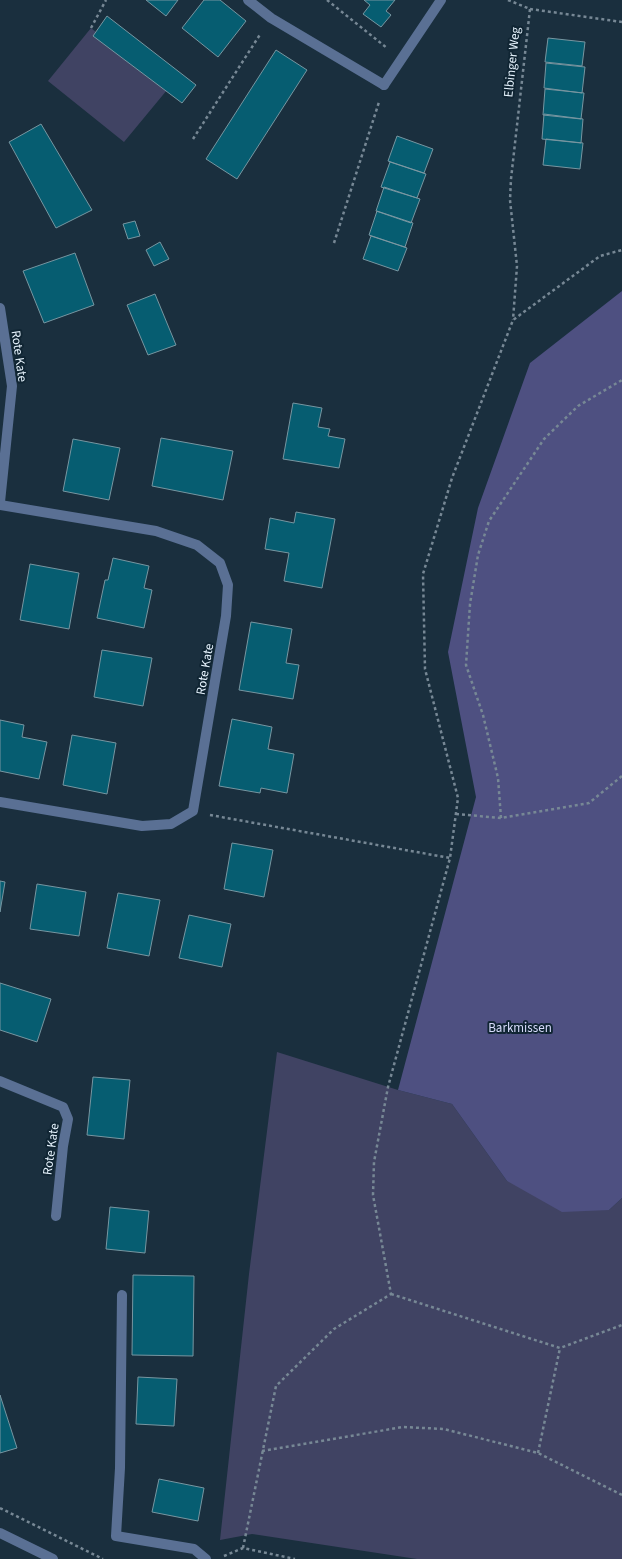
<svg xmlns="http://www.w3.org/2000/svg" width="622" height="1559" viewBox="0 0 622 1559" font-family="'Source Sans 3',sans-serif">
<rect width="100%" height="100%" fill="#1a2f3e"/>
<path fill="#404363" d="M91 28 167 90 124 142 48 81Z
M277 1052 398 1090 452 1104 507 1181 609 1210 622 1198V1559H417L252 1534 220 1540 249 1274Z"/>
<path fill="#4e5081" d="M622 291V1198L609 1210 562 1212 507 1181 452 1104 398 1090 476 797 448 652 478 508 530 363Z"/>
<path fill="#065d71" stroke="#7796a1" d="M146 0H178L166 16Z
M204 0H220L246 21 218 57 182 28Z
M364 0H395L386 11 391 15 381 27 363 14 370 5Z
M107 16 196 85 182 103 93 36Z
M548 38 585 42 582 66 545 62Z
M276 50 307 70 237 179 206 159Z
M546 63 585 67 582 93 544 88Z
M545 89 584 93 581 119 543 115Z
M544 114 583 119 581 143 542 139Z
M41 124 92 210 56 228 9 142Z
M397 136 433 149 424 173 388 161Z
M546 139 583 143 580 169 543 165Z
M390 162 426 174 417 198 381 187Z
M384 187 420 199 411 223 376 211Z
M377 211 413 223 405 247 369 235Z
M135 221 140 236 128 239 123 224Z
M371 236 407 248 398 271 363 259Z
M160 242 169 259 154 266 146 250Z
M75 253 94 305 44 323 23 271Z
M155 294 176 345 148 355 127 305Z
M293 403 322 408 318 427 330 429 328 436 345 439 339 468 283 459Z
M161 438 233 451 223 500 152 486Z
M73 439 120 448 109 500 63 491Z
M296 512 335 519 322 588 284 581 289 553 265 549 270 518 294 523Z
M113 558 149 566 144 588 152 590 144 628 97 618 105 580H108Z
M30 564 79 573 69 629 20 620Z
M251 622 292 629 286 663 299 665 293 699 239 690Z
M102 650 152 658 143 706 94 697Z
M232 719 272 727 268 749 294 754 287 793 261 788 260 793 219 786Z
M0 720 24 725 22 737 47 742 39 779 0 771Z
M72 735 116 743 107 794 63 785Z
M232 843 273 850 264 897 224 889Z
M0 881 5 882 0 912Z
M37 884 86 892 79 936 30 929Z
M118 893 160 900 149 956 107 948Z
M189 915 231 924 222 967 179 958Z
M0 983 51 999 37 1042 0 1030Z
M93 1077 130 1080 124 1139 87 1135Z
M110 1207 149 1211 145 1253 106 1249Z
M133 1275 194 1276 193 1356 132 1355Z
M138 1377 177 1379 174 1426 136 1424Z
M0 1395 17 1448 0 1453Z
M159 1479 204 1488 198 1521 152 1512Z"/>
<g fill="none" stroke-linecap="round" stroke-linejoin="round">
<path stroke="#778895" stroke-width="2.5" stroke-dasharray="3 3" stroke-linecap="butt" d="M327 0 387 48
M508 0 530 9 511 179 510 200 517 266 513 320
M530 9 622 22
M91 28 106 0
M193 139 261 33
M334 243 379 102
M456 814 501 818 589 803 622 776
M210 815 450 858
M501 818 498 778 483 715 466 665 470 604 478 555 489 521 544 439 578 406 622 380
M391 1294 560 1348 622 1325
M262 1451 403 1427 444 1429 538 1453 622 1495
M538 1453 560 1348
M0 1508 103 1559
M243 1548 276 1386 334 1329 391 1294 373 1195 374 1162 388 1087 450 858 458 798 425 669 423 574 452 478 513 320 600 256 622 250
M224 1556 243 1548 295 1559"/>
<path stroke="#5a7094" stroke-width="10" d="M248 0 271 18 384 85
M122 1295 120 1468 116 1536 194 1549 206 1559"/>
<path stroke="#5a7094" stroke-width="10" d="M384 85 441 0
M0 308 12 386 0 502
M0 505 156 531 197 545 220 563 228 585 226 616 193 811 171 824 142 826 0 802
M0 1081 63 1107 68 1119 63 1146 56 1216"/>
<path stroke="#5a7094" stroke-width="10" d="M0 1533 53 1559"/>
</g>
<g text-anchor="middle" stroke-width="4" stroke-linejoin="round" paint-order="stroke">
<g font-size="13" fill="#e6f3fd" stroke="#102533">
<text transform="translate(511 62) rotate(-84)" y="5">Elbinger Weg</text>
<text transform="translate(20 356) rotate(82)" y="5">Rote Kate</text>
<text transform="translate(204 669) rotate(-80)" y="5">Rote Kate</text>
<text transform="translate(50 1149) rotate(-82)" y="5">Rote Kate</text>
</g>
<g font-size="13" fill="#d8dcfc" stroke="#102533">
<text x="520" y="1032">Barkmissen</text>
</g>
</g>
</svg>
